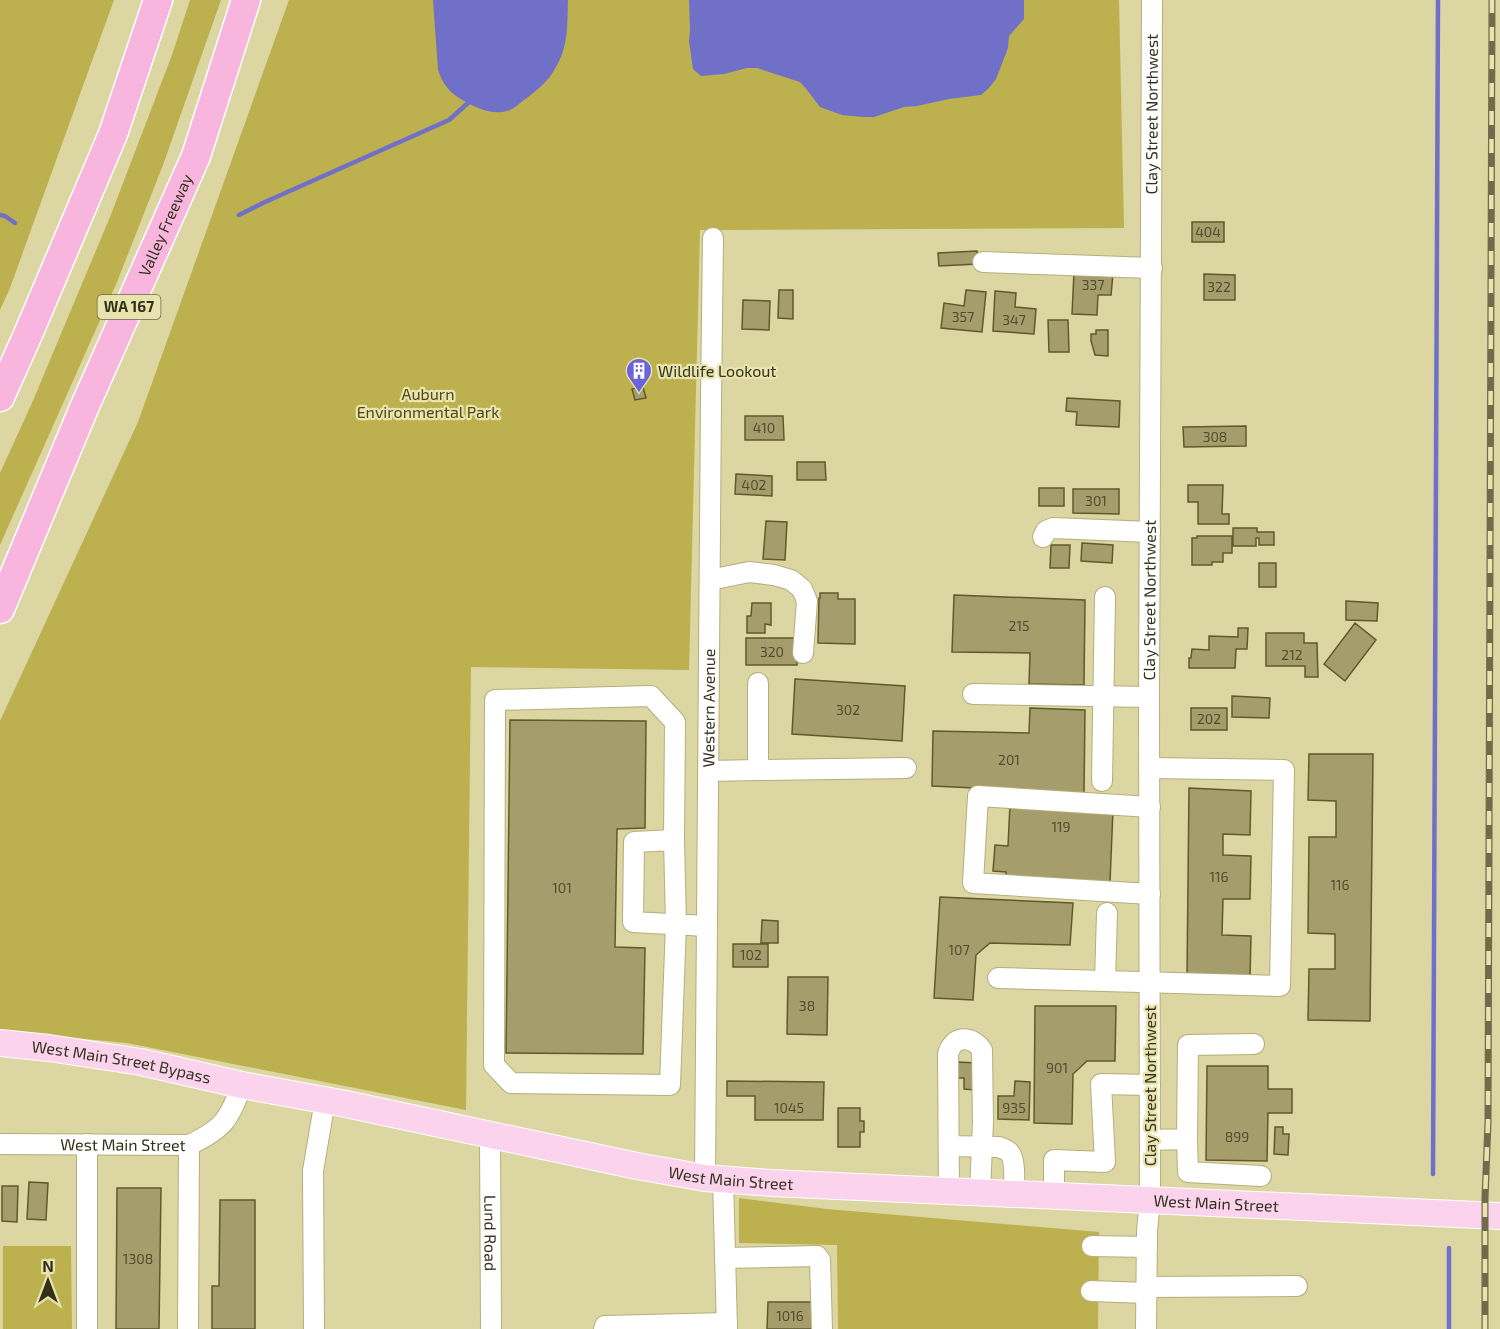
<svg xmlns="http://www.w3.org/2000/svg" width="1500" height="1329" viewBox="0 0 1500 1329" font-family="'Exo 2',sans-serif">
<rect width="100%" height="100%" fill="#dcd6a2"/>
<path fill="#bdb04e" d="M0 0H114L10 288 0 310Z
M190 0H221L163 165 117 282 0 545V473L32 403 110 217 172 55Z
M289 0H1119L1124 228 700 230 689 670 471 667 466 1110 127 1043 0 1031V721L138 422Z
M739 1198 827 1209 1099 1232 1098 1329H838L837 1245 739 1243Z
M3 1246H71L72 1329H3Z"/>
<path fill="#7070c8" d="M433 0H568C567 27 569 48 553 72 547 82 537 90 527 98 522 101 517 106 512 109 496 117 478 109 464 101 450 93 443 85 438 70Z
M689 0H1024V19L1009 36 1008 48 996 79 989 88 981 95 949 99 917 106 904 107 874 117H863L842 115 820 107 807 90 800 82 757 68H747L724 74 701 76 693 69 689 41 690 30Z"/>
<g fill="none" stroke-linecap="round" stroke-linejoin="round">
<path stroke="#7070c8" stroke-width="4.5" d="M0 215 5 216 15 223
M239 215 265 202 449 120 468 103 470 98
M1433 1174 1438 0
M1449 1248V1329"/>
</g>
<path fill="#a59e6c" stroke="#605a2a" stroke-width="1.5" d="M1192 222H1224V242H1192Z
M977 251 978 264 939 266 938 253Z
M1074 272 1113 274 1111 295H1098L1097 315 1072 314Z
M1204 274 1235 275V300H1204Z
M779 290H793V319L778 318Z
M966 290 986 292 982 332 941 328 944 303 964 306Z
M995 291 1016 293 1015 307 1036 309 1034 334 993 331Z
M743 300 770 301 769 330 742 329Z
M1048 320H1068L1069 352H1049Z
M1096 330H1108V356L1095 355 1091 341V334H1096Z
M643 387 646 398 635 400 632 389Z
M1067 398 1120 401 1119 427 1076 425 1077 412 1066 411Z
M745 416H783L784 440H745Z
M1246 426V446L1184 447 1183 427Z
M797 462H825L826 480H797Z
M736 474 772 476V496L735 494Z
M1188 485H1223L1222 514H1229V524H1198V502H1188Z
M1039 488H1064V506H1039Z
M1073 489H1119V514L1073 513Z
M766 521 787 522 785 560 763 559Z
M1233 528H1257V532H1274V545H1259V538H1256V546H1233Z
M1197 536H1232V553H1223V562H1212V565H1192V538H1197Z
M1082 543 1113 545 1112 563 1081 561Z
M1051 545H1070L1069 568H1050Z
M1259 563H1276V587H1259Z
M820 593H838V599H855V644L818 643 819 598H820Z
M954 595 1085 600 1084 685 1029 684 1030 653 952 652Z
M1346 601 1378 603 1377 621 1346 620Z
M752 603H771V625L765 624V633H747V616H751Z
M1355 623 1376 640 1345 681 1324 664Z
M1238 628H1248L1247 649H1236L1235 668H1189V658H1191L1192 649 1209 650V636L1238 637Z
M1266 633H1304V643H1317L1318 677H1305V666H1266Z
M746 638H797V665H746Z
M795 679 905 686 902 741 792 734Z
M1232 696 1270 698 1269 718 1232 717Z
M1030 708 1085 710 1084 793 932 786 933 731 1029 733Z
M1191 708H1227V730H1191Z
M510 720 646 721 645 828 617 829 615 947 645 948 643 1054 506 1053Z
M1309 754H1373L1370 1021 1308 1020 1309 969H1335V934L1308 933 1309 837H1336V801L1308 800Z
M1189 788 1251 791 1250 835 1223 834V855L1251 856 1250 899H1223L1222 935 1251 936 1250 978 1187 976Z
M1010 804 1113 810 1110 882 1006 877V872L993 871 995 845 1008 846Z
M940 897 1073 903 1070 945 990 943 976 955 973 1000 934 998Z
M762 920 778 921V943H761Z
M733 944H768V967H733Z
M788 977H828L827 1035 787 1034Z
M1035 1006H1116L1115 1061H1087L1073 1074 1072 1124 1034 1123Z
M958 1062 976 1063 975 1090 964 1089V1078H957Z
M1207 1066H1268V1089H1292V1113H1268L1267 1161 1206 1160Z
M727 1081 824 1082 823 1120H755V1096H727Z
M1015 1081 1030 1082 1029 1120 998 1119V1096H1014Z
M838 1108H860V1121H864V1132H860V1147H838Z
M1275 1127H1283V1134H1289L1288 1155 1274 1154Z
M29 1182 48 1183 46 1220 27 1219Z
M2 1186H18L17 1222 2 1221Z
M117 1188H161L159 1329H116Z
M220 1200H255V1329H212V1286H219Z
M768 1302H813V1329H767Z"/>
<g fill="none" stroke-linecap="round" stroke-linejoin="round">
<defs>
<g id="minor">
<path d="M983 262 1152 268"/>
<path d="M1043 537 1046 531 1053 528 1150 532"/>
<path d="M710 580 749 572 774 575 791 580 802 589 807 601 803 653"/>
<path d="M973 694 1149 697"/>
<path d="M758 770 906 768"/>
<path d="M709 771 758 770V683"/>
<path d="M1102 781 1105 597"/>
<path d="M1150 807 978 796 973 883 1150 894"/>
<path d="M674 840 676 924 670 1085 511 1083 494 1065 495 700 651 696 675 722 674 840 634 842 633 922 707 926"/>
<path d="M998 978 1280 986 1284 770 1149 768"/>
<path d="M1105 981 1107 913"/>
<path id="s1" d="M490 1135 491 1329"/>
<path d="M1187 1139 1188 1172 1261 1176"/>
<path d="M1150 1140 1187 1139 1188 1045 1254 1044"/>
<path id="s2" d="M0 1144 189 1145C225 1128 228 1120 242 1085"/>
<path d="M87 1144V1329"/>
<path d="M949 1146 999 1147C1003 1149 1007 1150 1009 1152 1016 1159 1014 1184 1014 1194"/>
<path id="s3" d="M705 1178 711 398 713 238"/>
<path d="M723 1179 727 1329"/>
<path d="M949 1191 948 1054C953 1035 972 1035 982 1050L983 1122 980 1192"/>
<path d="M1054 1196V1160L1105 1162 1101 1084 1150 1085"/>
<path d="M1092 1246 1147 1247"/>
<path d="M725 1258 817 1256 820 1260 822 1329"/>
<path d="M1146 1287 1297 1286"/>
<path d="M1091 1291 1146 1293"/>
<path d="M188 1329 189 1145"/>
<path d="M314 1329 313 1171 325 1100"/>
<path d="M604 1329 605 1326 727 1323"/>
<path id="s4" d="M1146 1329 1147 1231 1150 1200 1149 697 1152 0"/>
</g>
<g id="major">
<path id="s5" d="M0 1043 49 1048 141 1062 242 1085 346 1104 637 1166 705 1178 771 1183 1500 1216"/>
</g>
<g id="highway">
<path d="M0 397 29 332 113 134 158 0"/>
<path id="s6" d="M0 609 84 408 196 156 246 0"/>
</g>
</defs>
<use href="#minor" stroke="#b5ae7c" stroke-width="22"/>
<use href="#major" stroke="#fff" stroke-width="28"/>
<use href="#highway" stroke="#fff" stroke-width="31"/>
<use href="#minor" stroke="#fff" stroke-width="20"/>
<use href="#major" stroke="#fbd3ec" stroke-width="26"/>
<use href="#highway" stroke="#f8b6df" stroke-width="28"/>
<defs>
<path id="rail" d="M1485 1329V1198L1488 1122 1492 0"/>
</defs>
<use href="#rail" stroke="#6f6b4b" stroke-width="7"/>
<use href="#rail" stroke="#e9e3ae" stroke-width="4.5" stroke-dasharray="14" stroke-linecap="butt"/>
</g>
<defs>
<symbol id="building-pin" viewBox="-11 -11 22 30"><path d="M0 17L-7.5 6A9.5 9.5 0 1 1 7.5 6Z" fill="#6a63dc" stroke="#e9e3ae"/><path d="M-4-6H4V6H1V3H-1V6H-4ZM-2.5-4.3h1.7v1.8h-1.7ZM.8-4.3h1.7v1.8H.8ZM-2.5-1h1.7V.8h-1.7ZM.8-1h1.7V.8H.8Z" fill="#fff"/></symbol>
</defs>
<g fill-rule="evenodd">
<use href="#building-pin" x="624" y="356" width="30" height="40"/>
</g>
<g text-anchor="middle" stroke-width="4.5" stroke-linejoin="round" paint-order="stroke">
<g font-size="14" fill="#504c30">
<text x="1208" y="237">404</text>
<text x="1093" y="290">337</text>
<text x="1219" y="292">322</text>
<text x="963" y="322">357</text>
<text x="1014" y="325">347</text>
<text x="764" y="433">410</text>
<text x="1215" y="442">308</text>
<text x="754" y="490">402</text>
<text x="1096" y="506">301</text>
<text x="1019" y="631">215</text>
<text x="772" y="657">320</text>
<text x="1292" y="660">212</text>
<text x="848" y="715">302</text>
<text x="1209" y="724">202</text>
<text x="1009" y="765">201</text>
<text x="1061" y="832">119</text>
<text x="1219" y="882">116</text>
<text x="1340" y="890">116</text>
<text x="562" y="893">101</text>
<text x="959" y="955">107</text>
<text x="751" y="960">102</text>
<text x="807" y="1011">38</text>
<text x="1057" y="1073">901</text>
<text x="789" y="1113">1045</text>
<text x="1014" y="1113">935</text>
<text x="1237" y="1142">899</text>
<text x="138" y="1264">1308</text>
<text x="790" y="1321">1016</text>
</g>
<rect fill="#e9e3ae" stroke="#6a6648" stroke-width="1.5" x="97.5" y="295" width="63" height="24" rx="4.5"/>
<g font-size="15" font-weight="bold" fill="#33311c">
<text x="129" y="312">WA 167</text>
</g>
<g font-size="16" fill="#33311c" stroke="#e9e3ae">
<text dy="6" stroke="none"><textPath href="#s4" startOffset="1215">Clay Street Northwest</textPath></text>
<text dy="6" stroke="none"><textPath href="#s6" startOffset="418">Valley Freeway</textPath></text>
<text dy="6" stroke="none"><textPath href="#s4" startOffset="729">Clay Street Northwest</textPath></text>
<text dy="6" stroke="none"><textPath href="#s3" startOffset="470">Western Avenue</textPath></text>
<text dy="6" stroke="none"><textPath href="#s5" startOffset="123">West Main Street Bypass</textPath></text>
<text transform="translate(1150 1086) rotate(-90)" y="6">Clay Street Northwest</text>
<text dy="6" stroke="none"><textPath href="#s2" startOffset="123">West Main Street</textPath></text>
<text dy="6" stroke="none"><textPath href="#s5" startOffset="744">West Main Street</textPath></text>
<text dy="6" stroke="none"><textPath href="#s5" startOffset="1230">West Main Street</textPath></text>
<text dy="6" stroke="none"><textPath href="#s1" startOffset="98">Lund Road</textPath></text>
</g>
<g font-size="16" fill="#33311c" stroke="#e9e3ae" text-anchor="start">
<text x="658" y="377">Wildlife Lookout</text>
</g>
<g font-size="16" fill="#4d4719" stroke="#e9e3ae">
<text x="428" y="400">Auburn<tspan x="428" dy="18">Environmental Park</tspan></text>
</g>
</g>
<g transform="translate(48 1281)" stroke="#e9e3ae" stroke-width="4.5" paint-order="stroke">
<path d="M0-4.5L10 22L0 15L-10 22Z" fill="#33311c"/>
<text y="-9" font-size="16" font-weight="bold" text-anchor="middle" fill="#33311c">N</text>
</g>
</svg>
